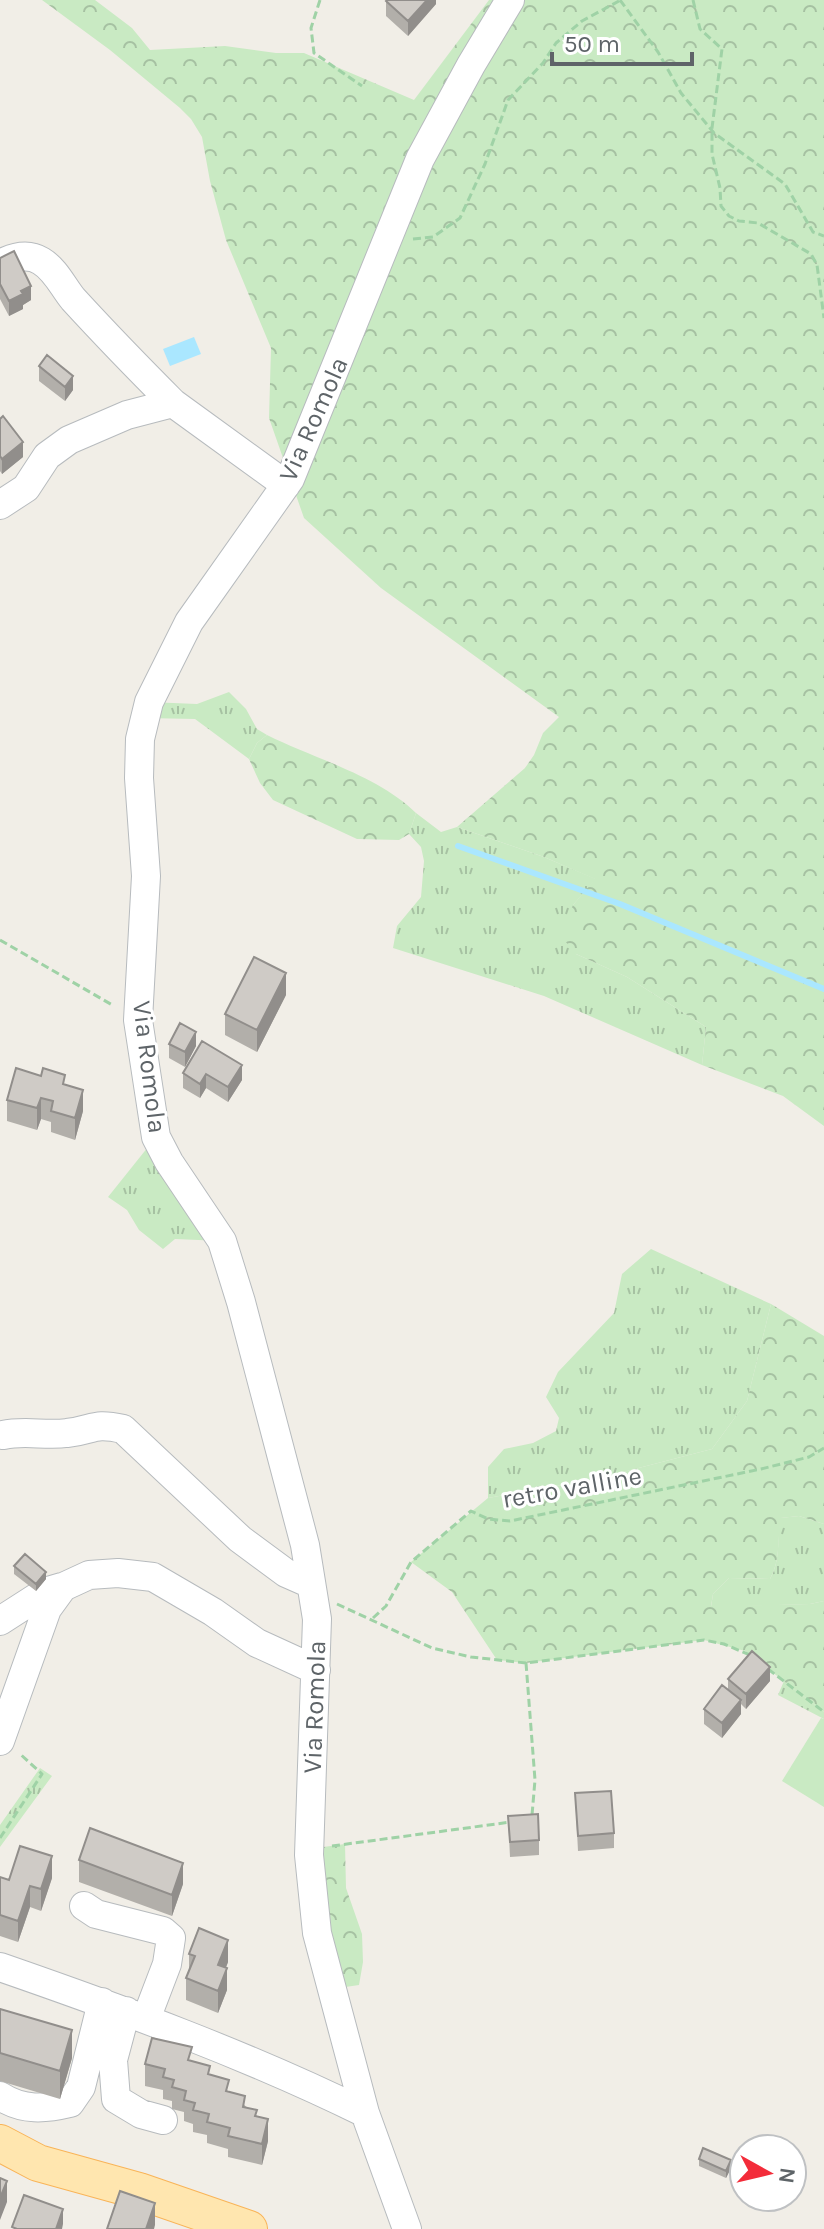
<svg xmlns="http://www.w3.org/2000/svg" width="824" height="2229" viewBox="0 0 824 2229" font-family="Karla,sans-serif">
<defs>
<pattern id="grass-tufts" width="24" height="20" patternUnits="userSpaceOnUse" patternTransform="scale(2)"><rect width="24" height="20" fill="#c9eac3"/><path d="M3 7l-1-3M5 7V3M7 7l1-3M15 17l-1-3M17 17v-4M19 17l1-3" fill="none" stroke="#a6c1a2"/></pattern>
<pattern id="forest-crowns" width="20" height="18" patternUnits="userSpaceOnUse" patternTransform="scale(2)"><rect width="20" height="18" fill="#c9eac3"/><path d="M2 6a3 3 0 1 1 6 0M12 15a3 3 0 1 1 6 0" fill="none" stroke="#a6c1a2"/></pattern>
</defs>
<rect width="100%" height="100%" fill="#f1eee7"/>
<path fill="url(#grass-tufts)" d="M229 692 246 709 257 729 267 735 257 743 249 759 195 719 145 718 149 702 197 704Z
M416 813 441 832 457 827 544 857 596 879 573 905 576 954 627 977 706 1027 702 1065 544 996 393 948 397 926 421 897 424 861 421 847 409 834Z
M156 1137 222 1241 175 1239 163 1249 139 1230 127 1210 108 1197Z
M651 1249 771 1304 747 1401 712 1449 600 1478 488 1498V1467L504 1449 533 1443 556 1431 559 1418 546 1397 558 1372 614 1313 622 1274Z
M799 1516 824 1524V1601L810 1604 711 1607 713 1594 729 1578 770 1579C781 1560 777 1539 780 1518Z
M784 1681 824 1712V1719L778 1695Z
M40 1768 52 1776 0 1847V1825Z"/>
<path fill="url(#forest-crowns)" d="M42 0H95L132 28 150 50 225 46 276 53H304L414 100 489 0H824V1126L783 1096 702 1065 706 1027 627 977 576 954 560 935 573 905 595 879 544 857 457 827 525 768 534 755 543 733 559 717 381 588 304 518 269 418 271 348 226 240 210 181 202 137 191 119 180 108 110 50Z
M267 735C313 758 379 776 416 813L409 834 399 840 357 839 273 800 260 783 249 759 257 743Z
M771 1304 824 1336V1524L799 1516 781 1518C777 1539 781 1560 770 1579L729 1578 713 1594 711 1606 810 1604 824 1601V1712L745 1651 704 1640 526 1663 497 1660 452 1592 411 1562 488 1498 600 1478 712 1449 747 1401Z
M345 1844 346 1888 362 1934 363 1962 359 1985 332 1989 309 1849Z"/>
<path fill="#c9eac3" d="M821 1718 824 1719V1807L782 1781Z"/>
<path fill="#aae7ff" d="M194 337 201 354 170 366 163 349Z"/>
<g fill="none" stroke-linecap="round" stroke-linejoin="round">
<path stroke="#aae7ff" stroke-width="6" d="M458 846 620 904 824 989"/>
<defs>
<path id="minor" d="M0 264C13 257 28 253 41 261 56 270 63 287 73 299 106 335 139 369 173 403
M0 505 26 488 47 456 69 440 127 415 173 403 286 485
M3 1435C25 1430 45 1436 67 1433 95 1430 92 1422 123 1429L240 1539 286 1573 311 1584
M0 1621 45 1592 62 1587
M0 1741 47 1609 63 1587 89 1575 118 1573 153 1577 213 1612 257 1643 316 1670
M84 1906 96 1914 163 1931 171 1938 167 1964 146 2019
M0 1967C124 2010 247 2055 365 2113
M126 2011 113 2060 116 2099 141 2114 163 2120
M0 2096C23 2111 45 2109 70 2103L81 2087 102 2002
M407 2229 365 2113 317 1933 309 1855 317 1619 305 1545 241 1302 222 1241 169 1162 156 1137 138 1020 146 876 139 778 140 739 149 702 189 622 290 479 420 159 471 65 510 0"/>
<path id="major" d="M0 2143 38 2163 139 2191 249 2229"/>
</defs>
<use href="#minor" stroke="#b7bbbe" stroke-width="30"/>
<use href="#major" stroke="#f9b458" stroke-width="38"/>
<path stroke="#9fd2a6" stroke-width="3" stroke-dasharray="8 4" stroke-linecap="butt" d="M320 0 311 28 314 53 362 86
M620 0 658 52 681 93 714 133 785 184 813 232 824 236
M693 0 700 29 722 49 712 128V154L720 188 721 206 729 216 739 221 758 223 811 254 817 265 824 318
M413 239 433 237 460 218 485 164 508 100 543 63 556 43 582 21 619 1
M0 940 114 1006
M337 1604 432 1648 471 1657 526 1663 704 1640 724 1644 750 1655
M373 1618 386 1606 411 1562 471 1511 488 1519 510 1521 761 1469 809 1457 824 1448
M526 1663 535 1780 532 1815
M768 1669 824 1712
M0 1838 42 1774 19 1753
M332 1846 511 1822"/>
<use href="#minor" stroke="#fff" stroke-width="28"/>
<use href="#major" stroke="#ffe6af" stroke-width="36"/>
</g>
<path fill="#b2afaa" d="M436 0V4L408 36 386 16V1Z
M0 258 31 300 23 305V309L9 316 0 299Z
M39 366 73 390 65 401 39 381Z
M0 419 23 457 2 474 0 471Z
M286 995 257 1052 225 1035V1014Z
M202 1041 242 1080 228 1102 206 1088 200 1098 183 1088V1073Z
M169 1044 196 1046 185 1067 169 1058Z
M65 1084 83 1111 75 1140 51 1132V1122L41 1119 37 1130 7 1121V1100Z
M14 1566 46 1579 36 1591 14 1574Z
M728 1679 770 1681 746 1709 741 1704V1714L722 1738 704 1724V1709L728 1690Z
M575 1793 614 1833V1848L578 1851Z
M508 1816 539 1840V1855L510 1857Z
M79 1860 183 1884 172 1916 79 1882Z
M0 1877 9 1880 52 1878 41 1911 30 1907 18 1942 0 1936Z
M189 1954 228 1962 226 1968 227 1990 218 2013 186 2000V1978L189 1972Z
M0 2009 72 2058 60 2099 0 2081Z
M192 2061 210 2075 257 2116 268 2141 262 2165 228 2157V2149L207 2143V2135L193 2132V2124L184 2121V2112L172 2109V2101L163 2099V2090L145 2086V2064Z
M699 2159 731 2168 726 2178 699 2166Z"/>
<path fill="#918e8b" d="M427 0H436V4L408 36V21Z
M31 286V300L23 305V309L9 316V301L21 291Z
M73 376V390L65 401V387Z
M23 442V457L2 474V459Z
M286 973V995L257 1052V1030Z
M196 1032V1046L185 1067V1052Z
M242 1065V1080L228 1102V1087Z
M206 1074V1088L200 1098V1084Z
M83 1090V1111L75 1140V1118Z
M41 1098V1119L37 1130V1108Z
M46 1572V1579L36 1591V1584Z
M770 1667V1681L746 1709V1694Z
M741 1700V1714L722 1738V1723Z
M52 1856V1878L41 1911V1889Z
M183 1863V1884L172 1916V1895Z
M30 1886V1907L18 1942V1921Z
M228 1940V1962L218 1986V1965Z
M227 1968V1990L218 2013V1991Z
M72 2030V2058L60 2099V2071Z
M268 2119V2141L262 2165V2144Z
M731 2160V2168L726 2178V2171Z
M7 2181V2202L0 2220V2198Z
M155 2203V2225L154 2229H146Z
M63 2209V2224L62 2229H56Z"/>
<path fill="#cfcbc6" stroke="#918e8b" stroke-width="2" d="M387 0H427L408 21 386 1Z
M14 251 31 286 21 291 23 294 9 301 0 284V258Z
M47 355 73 376 65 387 39 366Z
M3 416 23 442 2 459 0 456V419Z
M254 957 286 973 257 1030 225 1014Z
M180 1023 196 1032 185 1052 169 1044Z
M202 1041 242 1065 228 1087 206 1074 200 1084 183 1073Z
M16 1068 41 1076 43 1068 65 1075 63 1084 83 1090 75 1118 51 1111 53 1101 41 1098 37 1108 7 1100Z
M25 1554 46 1572 36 1584 14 1566Z
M752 1651 770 1667 746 1694 728 1679Z
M722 1685 741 1700 722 1723 704 1709Z
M611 1791 614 1833 578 1836 575 1793Z
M538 1814 539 1840 510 1842 508 1816Z
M90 1828 183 1863 172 1895 79 1860Z
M20 1846 52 1856 41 1889 30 1886 18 1921 0 1915V1877L9 1880Z
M199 1928 228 1940 218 1965 227 1968 218 1991 186 1978 195 1956 189 1954Z
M0 2009 72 2030 60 2071 0 2053Z
M152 2038 192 2047 188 2060 210 2066 208 2074 229 2080 226 2091 245 2096 243 2107 257 2110 255 2116 268 2119 262 2144 228 2136 230 2128 207 2122 209 2114 193 2110 195 2103 184 2100 186 2091 172 2087 174 2080 163 2077 165 2069 145 2064Z
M703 2148 731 2160 726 2171 699 2159Z
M0 2178 7 2181 0 2198Z
M120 2191 155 2203 146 2229H107Z
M24 2195 63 2209 56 2229H17L12 2227Z"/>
<g text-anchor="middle" stroke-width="6" stroke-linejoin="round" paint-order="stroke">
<g font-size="26" fill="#5e6468" stroke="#fff">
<text transform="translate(313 419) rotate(-66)" y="9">Via Romola</text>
<text transform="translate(150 1067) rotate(83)" y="9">Via Romola</text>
<text transform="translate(572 1487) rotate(-10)" y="9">retro valline</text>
<text transform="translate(314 1707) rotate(-88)" y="9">Via Romola</text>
</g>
</g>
<g transform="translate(768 2173) rotate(98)"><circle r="38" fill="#ffffff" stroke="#bfc1c3" stroke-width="2"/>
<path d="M0-6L14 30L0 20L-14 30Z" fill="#f32c3a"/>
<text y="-12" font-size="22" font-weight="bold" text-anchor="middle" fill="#5e6468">N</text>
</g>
<path d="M552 52v12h140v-12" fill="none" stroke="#5e6468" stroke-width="4"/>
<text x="564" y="52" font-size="24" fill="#5e6468" stroke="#ffffff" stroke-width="6" paint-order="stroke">50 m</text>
</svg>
